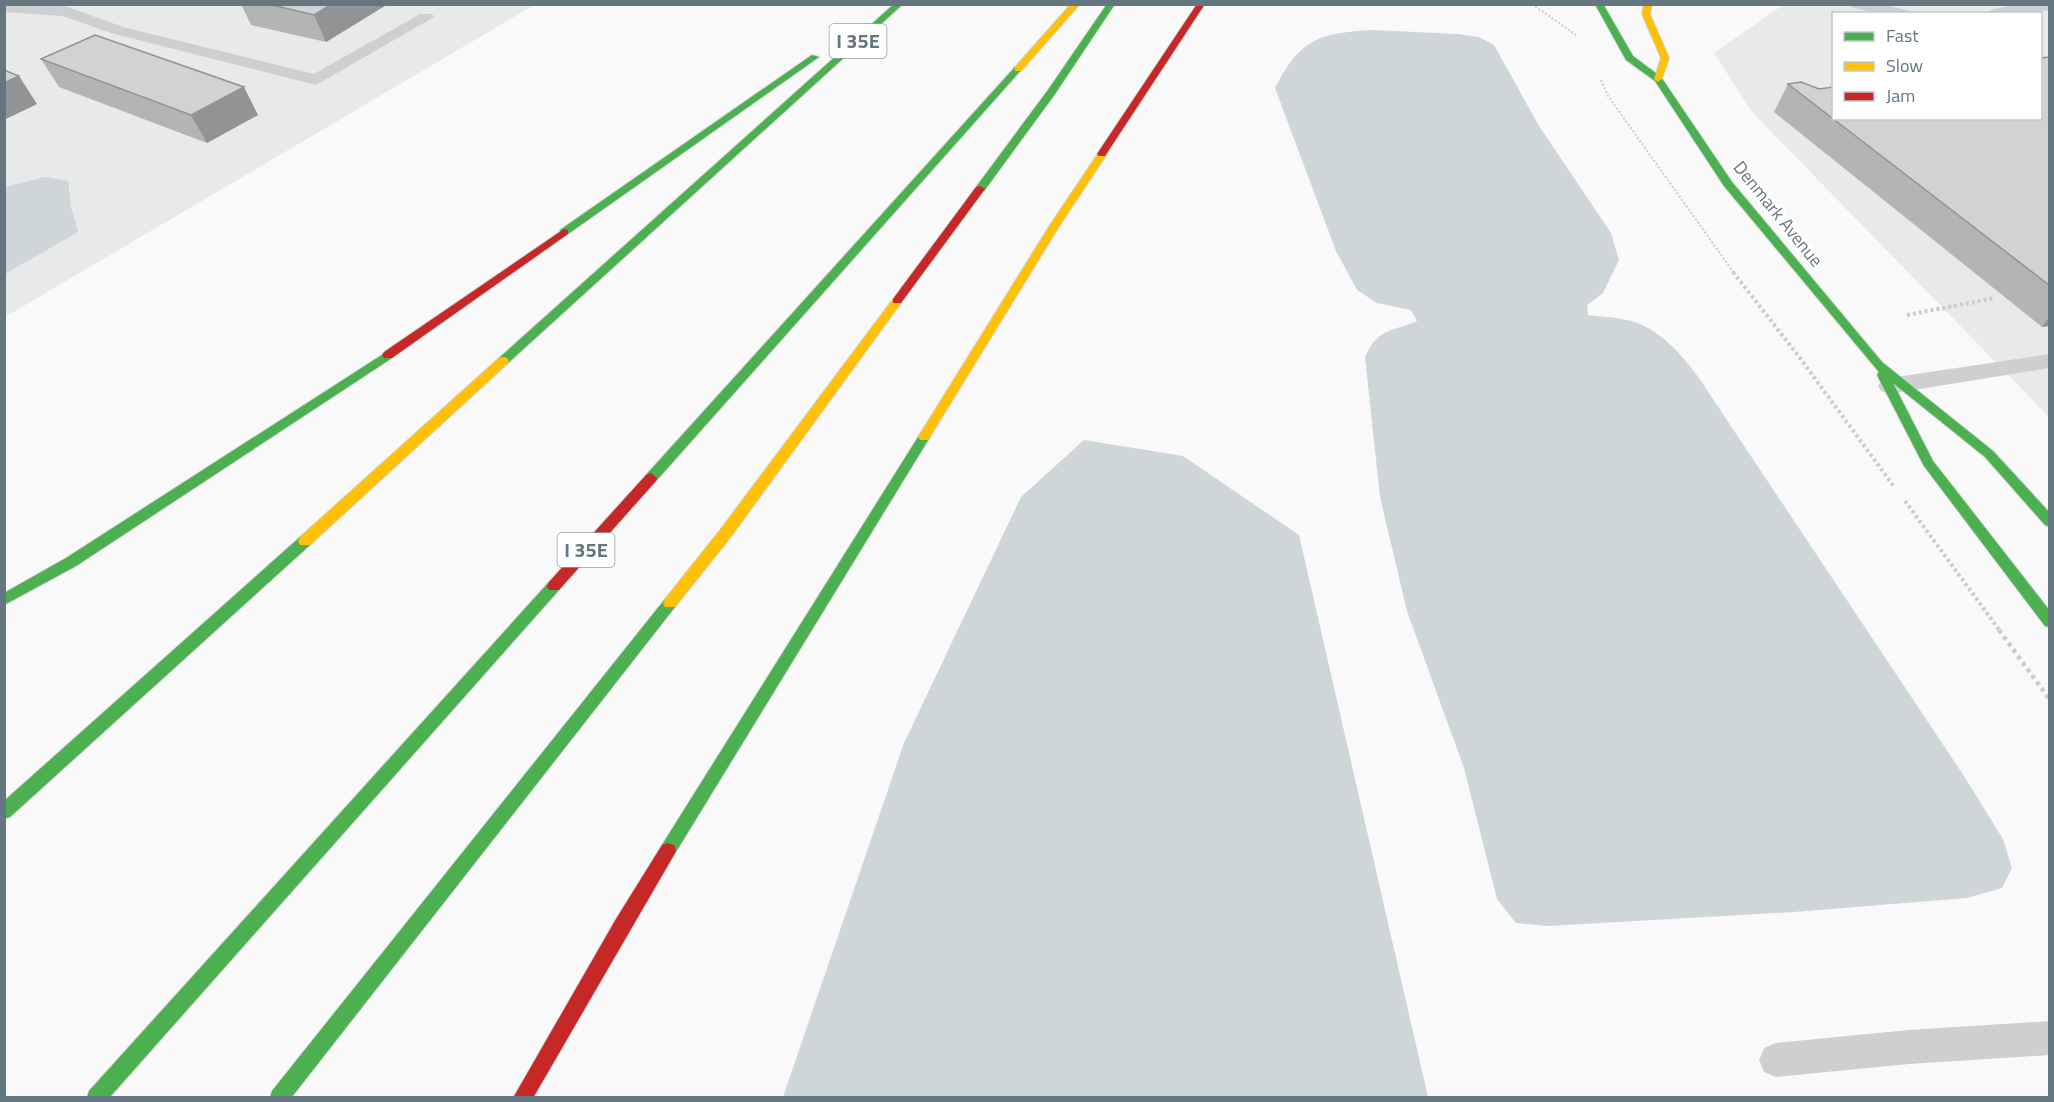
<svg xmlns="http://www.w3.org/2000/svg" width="2054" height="1102" viewBox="0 0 2054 1102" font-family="'Titillium Web',sans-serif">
<rect width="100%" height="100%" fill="#f9f9f9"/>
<path fill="#e8e9e9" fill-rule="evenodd" d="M5 4 534 5 5 317Z
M1783 5H2049V417L1752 112 1714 53ZM1834 14H2040V118H1834Z"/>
<path fill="#ced6d9" d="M1373 30 1457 34 1479 37 1494 45 1539 126 1611 233 1619 260 1603 293 1587 305 1588 315C1602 317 1617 317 1631 321 1660 329 1682 355 1699 378L1964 776 2003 839 2012 868 2002 888 1967 898 1794 912 1548 926 1516 923 1497 899 1464 768 1407 611 1380 497 1365 357C1378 328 1391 332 1417 321L1411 310 1377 303 1357 290 1336 251 1275 88C1301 38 1319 33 1373 30Z
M45 177 68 181 71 207 78 232 5 274V187Z
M1084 440 1183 456 1299 535 1428 1097H783L904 743 1021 497Z"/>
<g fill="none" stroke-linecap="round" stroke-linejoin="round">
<defs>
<path id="fast" d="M894 4H903L507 364H499L497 361 499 358Z
M1107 4H1115L1055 94 984 191H976V187L1048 90Z
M1595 4H1603L1633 56 1661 77 1732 182 1882 362 1993 451 2050 513V527L2045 525 1985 457 1893 383 1933 461 2050 611V627L2045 626 1924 466 1877 375 1879 372 1724 186 1655 81 1626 60Z
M812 55 819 57 568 234H560V230Z
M1015 67 1022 69 656 481H646L645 478 646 475Z
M388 351 394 355 392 358 76 566 4 605V593L66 558Z
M924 433 930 437 674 855 668 857 662 855 660 850 662 845 920 434Z
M305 536 310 537 312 541 310 545 10 817 4 819V801L300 537Z
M554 581 559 582 561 586 559 590 109 1098H87L89 1091 549 582Z
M670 598 675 599 677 603 675 607 291 1098H270L272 1091 665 599Z"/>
<path id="slow" d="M1071 4H1080L1021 71H1015V67Z
M1644 4H1652L1650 14 1669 58 1662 79 1658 82 1654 79 1661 58 1642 14Z
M1102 151 1107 154 1060 225 928 440H920L918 437 920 434 1050 225 1099 152Z
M897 298 901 299V303L730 538 675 607H665L663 603 665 599 720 530 893 299Z
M503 357 507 358 509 361 507 364 310 545H300L298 541 300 537 499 358Z"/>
<path id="jam" d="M1197 4H1205L1105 156H1099L1097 154Z
M980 186 985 189 901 303H893V299L976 187Z
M564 229 568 230V234L392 358H384L382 355 384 352Z
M651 473 657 478 656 481 559 590H549L547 586 549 582 646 475Z
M668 843 674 845 676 850 674 855 533 1098H513L616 919 662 845Z"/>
</defs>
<use href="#fast" stroke="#d5d6d7" stroke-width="2"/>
<use href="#slow" stroke="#d5d6d7" stroke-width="2"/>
<use href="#jam" stroke="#d5d6d7" stroke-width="2"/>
<path stroke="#cbcccd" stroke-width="2" stroke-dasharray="2 2" stroke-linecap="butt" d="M1532 4 1576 35
M1601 80 1608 96 1734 273"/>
<path stroke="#cbcccd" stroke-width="4" stroke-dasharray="3 3" stroke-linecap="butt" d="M1733 272 1800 358 1895 488
M1907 315 1995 298
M1905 501 2000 631"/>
<path stroke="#cbcccd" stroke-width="4.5" stroke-dasharray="4 4" stroke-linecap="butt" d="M1999 630 2050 700"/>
<path fill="#cecfd0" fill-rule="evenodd" d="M4 4 65 6 123 27 314 74 420 14H432L434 17 316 85 111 33 63 16 4 12Z
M1850 4H1882L1910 11 1912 14H1879L1851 7Z
M2023 4H2050V10L2026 14H1985L1993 9Z
M2050 354V368L1889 394 1881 391 1878 386 1881 381 1889 378Z
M2050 1021V1055L1909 1064 1776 1077 1764 1072 1759 1060 1764 1048 1776 1043 1909 1030Z"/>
<use href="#fast" fill="#4caf50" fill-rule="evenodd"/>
<use href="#slow" fill="#ffc107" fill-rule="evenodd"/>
<use href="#jam" fill="#c62828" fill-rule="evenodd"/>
</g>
<path fill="#b3b5b5" d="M241 4H388L326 42 251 25Z
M2049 57V326L2042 327 1774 112 1788 84 1819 89Z
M41 59 258 115 207 143 59 87Z"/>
<path fill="#929394" d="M332 4H388L326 42 314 15Z
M19 76 37 104 4 120V83Z
M244 87 258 115 207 143 191 115Z
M2049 318V326L2042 327Z"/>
<path fill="#d0d2d3" stroke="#929394" stroke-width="1.5" d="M268 4H332L314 15Z
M95 35 244 87 191 115 41 59Z
M2049 57V285L1788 84 1801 82 1819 89 1833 87V118H2040V58Z
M4 70 19 76 4 83Z"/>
<g text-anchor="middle" stroke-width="6" stroke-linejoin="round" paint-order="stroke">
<g font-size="18" fill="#657683" stroke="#fff">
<text transform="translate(1778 214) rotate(51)" y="6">Denmark Avenue</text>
</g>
<g fill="#fff" stroke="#939fa8" stroke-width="1.5">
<rect x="829.5" y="24" width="57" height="34" rx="4.5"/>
<rect x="557.5" y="533" width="57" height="34" rx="4.5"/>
</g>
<g font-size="20" font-weight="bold" fill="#657683">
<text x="858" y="48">I 35E</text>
<text x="586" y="557">I 35E</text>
</g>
</g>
<rect width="2054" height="1102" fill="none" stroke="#657683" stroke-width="12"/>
<rect x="1832" y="12" width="210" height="108" fill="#ffffff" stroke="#c1c8cd" stroke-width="1.5"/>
<rect x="1844" y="32" width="30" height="9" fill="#4caf50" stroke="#c1c8cd" stroke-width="1.5"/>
<text x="1886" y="42" font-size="18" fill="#657683">Fast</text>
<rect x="1844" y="62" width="30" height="9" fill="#ffc107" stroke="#c1c8cd" stroke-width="1.5"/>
<text x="1886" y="72" font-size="18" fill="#657683">Slow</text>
<rect x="1844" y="92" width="30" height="9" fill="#c62828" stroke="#c1c8cd" stroke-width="1.5"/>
<text x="1886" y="102" font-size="18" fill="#657683">Jam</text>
</svg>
